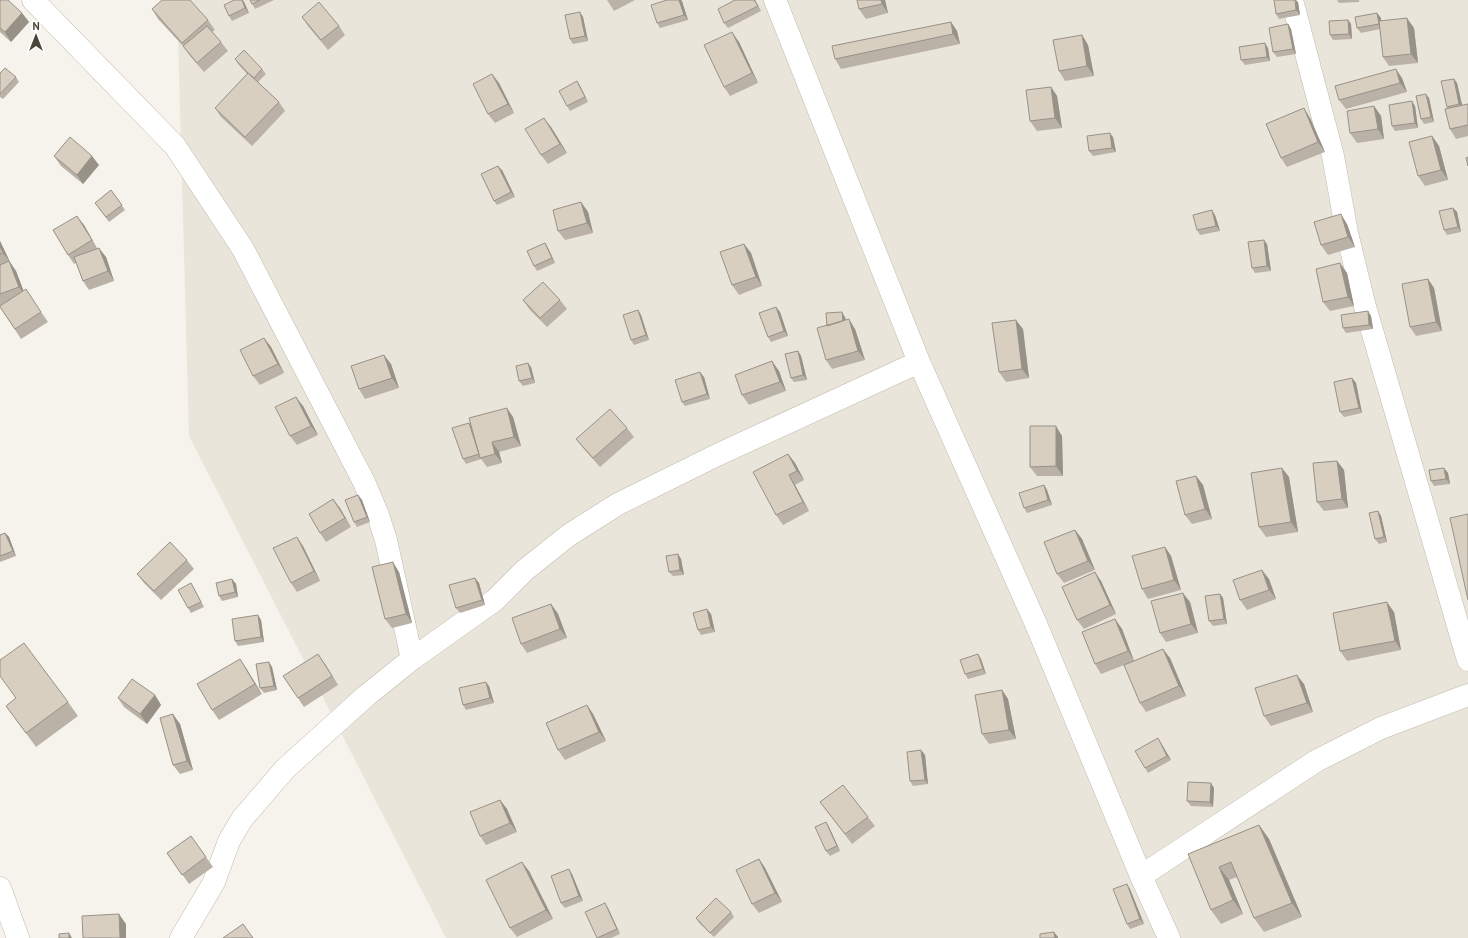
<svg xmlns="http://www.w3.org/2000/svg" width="1468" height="938" viewBox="0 0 1468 938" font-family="'PT Sans',sans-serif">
<rect width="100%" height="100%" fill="#f6f3ec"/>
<path fill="#eae5da" d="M177 0H1468V938H446L189 436Z"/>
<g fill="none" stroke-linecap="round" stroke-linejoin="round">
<defs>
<path id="minor" d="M33 0 175 146 243 249 364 482 378 515 386 540 412 659
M775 0 919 362 1036 624 1141 876 1169 938
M1292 0 1333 156 1347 233 1364 303 1468 660
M1141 876 1316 761 1381 728 1468 695
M0 888 18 938
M181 938 214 882 229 841 242 819 285 769 366 696 412 659 495 600 525 570 569 535 618 504 717 455 919 362"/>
</defs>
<use href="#minor" stroke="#c2bbae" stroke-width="23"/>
<use href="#minor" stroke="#fff" stroke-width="22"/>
</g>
<path fill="#bab2a6" d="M0 0 22 13 29 22 11 42 0 32Z
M250 0H274L255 9Z
M607 0H635L614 11Z
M667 0H681L688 20 660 28 657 23Z
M735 0H755L761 11 728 28 724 23Z
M857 0H885L888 13 866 19 859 9Z
M1337 0H1359V2L1339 3Z
M244 2 249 13 232 21 229 16Z
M1298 2 1300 15 1279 19 1276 14Z
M152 9 208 20 215 30 212 32 221 42 228 51 204 72 190 56 183 46 158 19Z
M1377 13 1381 18V21L1414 28 1418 63 1389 66 1383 57 1380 29 1361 33 1357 28Z
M302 17 339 26 345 35 328 50 308 26Z
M583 17 588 41 573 44 570 39Z
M1348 20 1351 24 1352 39 1333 40 1330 35Z
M951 22 957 31 960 44 841 69 835 59Z
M1288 24 1291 29 1296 54 1277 57 1273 52Z
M1082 35 1088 45 1094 76 1065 81 1059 71Z
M739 42 758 83 730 96 724 87Z
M1268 48 1270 61 1245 65 1241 60Z
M235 59 262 69 266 74 258 82 279 102 285 111 252 146 221 117 215 108 247 74 238 64Z
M0 73 16 77 19 82 3 99 0 97Z
M1402 78 1407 92 1346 109 1339 100Z
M1454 79 1457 83 1462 105 1468 104V136L1456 139 1450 129 1448 109 1447 107Z
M577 81 580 86 588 102 570 111 567 106Z
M499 83 514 113 495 123 488 114Z
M1051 87 1057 96 1062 128 1037 131 1030 121Z
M1429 98 1434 122 1424 124 1421 119Z
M1374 106 1381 116 1384 139 1357 143 1350 133Z
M1415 106 1418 128 1395 131 1392 126Z
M1310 118 1325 152 1287 167 1281 158Z
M551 127 567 153 548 164 541 155Z
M1432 136 1439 146 1448 180 1425 186 1418 176Z
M1113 137 1116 152 1093 156 1089 151Z
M54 156 99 165 83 184 61 166Z
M502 170 515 197 497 205 494 201Z
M111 190 125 210 109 222 95 203Z
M581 202 588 212 593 233 565 240 558 231Z
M1453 208 1457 212 1461 232 1447 235 1444 230Z
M1215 215 1220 231 1200 235 1197 230Z
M1347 224 1355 247 1328 255 1321 245Z
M84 225 97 248 106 257 114 281 89 290 83 281 76 263 74 264 68 255Z
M0 241 10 262 16 271 23 291 32 299 48 322 21 339 0 307Z
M545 243 548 248 555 263 537 271 534 266Z
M744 244 751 253 762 286 739 295 732 285Z
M1267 244 1271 271 1255 273 1252 268Z
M1347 273 1354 306 1330 311 1323 302Z
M1428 279 1434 288 1442 331 1416 336 1410 327Z
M523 300H560L567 309 547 327 530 310Z
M776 307 780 312 788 336 771 342 768 337Z
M638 310 641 315 649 340 634 345 631 340Z
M1368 311 1371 316 1373 329 1346 333 1343 328Z
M845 317 846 320 855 329 865 360 832 369 826 360 827 326Z
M1023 329 1029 378 1006 382 999 372Z
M264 338 271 347 284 373 260 385 253 376Z
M798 351 801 356 807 380 794 382 791 378Z
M391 364 399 388 365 399 359 389Z
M531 367 535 383 523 386 519 381Z
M779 371 786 391 749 405 742 395Z
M704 377 710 399 685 406 682 402Z
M1352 378 1356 383 1362 413 1344 417 1340 412Z
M303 406 318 435 297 445 290 436Z
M513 417 521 446 499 452 502 463 487 467 481 459 466 464 463 459 469 423 472 426Z
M627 428 634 437 600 467 583 448 576 439Z
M1062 436 1063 476H1037L1030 467Z
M788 454 795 463 804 480 795 485 809 511 783 525 776 515Z
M1337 461 1344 470 1348 508 1324 511 1317 502Z
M1444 468 1448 473 1450 484 1434 486 1431 481Z
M1196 476 1203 485 1212 519 1192 524 1185 515Z
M1289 477 1298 532 1266 537 1259 527Z
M1044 485 1047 490 1052 505 1027 513 1024 508Z
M358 495 362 500 370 522 357 527 354 522Z
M333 499 351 527 326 542 320 533Z
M1378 511 1381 516 1387 542 1379 544 1375 539Z
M1075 530 1082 539 1095 570 1064 583 1057 574Z
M5 533 9 537 16 556 0 562V535Z
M303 546 320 581 297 592 291 583Z
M1165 547 1171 556 1181 590 1148 599 1142 589Z
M678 554 681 559 684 575 673 576 669 572Z
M187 560 194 569 161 600 144 583 137 574Z
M399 572 412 623 392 628 385 619Z
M232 579 236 584 238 597 222 601 219 596Z
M1269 579 1276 599 1247 610 1240 600Z
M1101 581 1116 614 1084 629 1077 620Z
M479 583 485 605 460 613 456 608Z
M194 588 204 607 191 613 188 608Z
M1220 594 1223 598 1227 624 1213 626 1209 621Z
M1190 602 1198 633 1166 642 1160 633Z
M551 604 558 614 567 638 527 653 521 644Z
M1394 612 1401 650 1347 661 1340 651Z
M711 614 715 632 701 635 698 630Z
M258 615 261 620 264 642 238 646 235 641Z
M1115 619 1122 629 1134 661 1170 658 1186 696 1146 712 1140 703 1132 662 1101 674 1095 664Z
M978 654 981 659 986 674 968 679 965 674Z
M325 664 338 685 304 707 298 698Z
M272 667 277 690 264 693 260 688Z
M246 668 262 694 219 720 212 710Z
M1304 684 1313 712 1271 726 1264 716Z
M489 686 494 703 466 710 463 705Z
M1002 690 1008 699 1016 739 989 744 982 734Z
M155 695 161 705 147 724 124 707 118 698Z
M68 702 78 716 36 747 6 706Z
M587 705 593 714 606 741 565 760 558 750Z
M180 724 193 770 180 774 173 765Z
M1161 743 1171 760 1148 773 1145 768Z
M921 750 925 755 928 784 913 786 910 781Z
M1214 788 1213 807 1191 806 1187 801Z
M500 800 507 809 517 832 486 845 480 836Z
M820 802 868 817 875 826 852 844Z
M826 822 829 827 840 851 830 856 826 851Z
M1259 825 1269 839 1302 917 1264 932 1254 918 1237 877 1229 880 1243 914 1221 924 1211 910 1188 854Z
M191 836 213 867 189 884 167 853Z
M759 859 765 868 782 902 759 913 752 904Z
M529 871 553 919 517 937 510 928Z
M572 874 583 901 565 908 561 903Z
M1130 889 1144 924 1130 929 1127 924Z
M608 908 620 934 611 938H597Z
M731 912 734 917 714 937 699 923 696 918Z"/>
<path fill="#979187" d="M242 0H243L244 2 249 13 245 8Z
M679 0H681L682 1 688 20 684 15Z
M754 0H755L761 11 758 6Z
M881 0H885L888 13 882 4Z
M1295 0H1296L1298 2 1300 15 1296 10Z
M580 12 583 17 588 41 585 36Z
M22 13 29 22 11 42 5 32Z
M1377 13 1381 18 1382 29 1379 24Z
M1407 18 1414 28 1418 63 1411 54Z
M1348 20 1351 24 1352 39 1349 34Z
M951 22 957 31 960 44 953 34Z
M1288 24 1291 29 1296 54 1293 49Z
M732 32 739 42 758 83 752 73Z
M1082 35 1088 45 1094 76 1087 66Z
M1265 43 1268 48 1270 61 1267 57Z
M1396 69 1402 78 1407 92 1400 83Z
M492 74 499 83 514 113 508 104Z
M1454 79 1457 83 1463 109 1459 104Z
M577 81 580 86 588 102 585 97Z
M1051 87 1057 96 1062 128 1055 118Z
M1426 94 1429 98 1434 122 1431 117Z
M1412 101 1415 106 1418 128 1415 123Z
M1374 106 1381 116 1384 139 1378 129Z
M1304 108 1310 118 1325 152 1318 142Z
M544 118 551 127 567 153 560 144Z
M1110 133 1113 137 1116 152 1112 148Z
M1432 136 1439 146 1448 180 1441 170Z
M92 156 99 165 83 184 77 175Z
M498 166 502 170 515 197 511 192Z
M581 202 588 212 593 233 587 223Z
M1453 208 1457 212 1461 232 1458 227Z
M1212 210 1215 215 1220 231 1216 226Z
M1341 214 1347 224 1355 247 1348 237Z
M77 216 84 225 98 250 92 240Z
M1264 240 1267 244 1271 271 1267 266Z
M0 241 10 262 3 253 0 246Z
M545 243 548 248 555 263 552 258Z
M744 244 751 253 762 286 756 277Z
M99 248 106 257 114 281 108 271Z
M9 261 16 271 26 297 19 287Z
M1340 263 1347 273 1354 306 1348 297Z
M1428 279 1434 288 1442 331 1436 322Z
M776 307 780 312 788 336 784 331Z
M638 310 641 315 649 340 646 335Z
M1368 311 1371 316 1373 329 1369 325Z
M842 312 845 317 847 330 843 325Z
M849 319 855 329 865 360 858 351Z
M1016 320 1023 329 1029 378 1022 369Z
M264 338 271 347 284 373 278 364Z
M798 351 801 356 807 380 803 375Z
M384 355 391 364 399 388 392 378Z
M772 361 779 371 786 391 780 382Z
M528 363 531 367 535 383 532 378Z
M700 372 704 377 710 399 707 394Z
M1352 378 1356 383 1362 413 1359 408Z
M296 397 303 406 318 435 311 426Z
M507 408 513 417 521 446 514 437Z
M1056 426 1062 436 1063 476 1056 466Z
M492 442 499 452 502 463 495 454Z
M788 454 795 463 804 480 797 471Z
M1337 461 1344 470 1348 508 1342 499Z
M1282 468 1289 477 1298 532 1291 522Z
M1444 468 1448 473 1450 484 1446 479Z
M789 475 795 485 809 511 803 502Z
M1196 476 1203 485 1212 519 1205 509Z
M1044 485 1047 490 1052 505 1048 500Z
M358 495 362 500 370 522 367 517Z
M333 499 340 508 351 527 345 518Z
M1378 511 1381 516 1387 542 1384 537Z
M1075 530 1082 539 1095 570 1088 561Z
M5 533 9 537 16 556 13 551Z
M297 537 303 546 320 581 314 571Z
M1165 547 1171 556 1181 590 1174 580Z
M678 554 681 559 684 575 680 570Z
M393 562 399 572 412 623 406 614Z
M1262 570 1269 579 1276 599 1269 590Z
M1095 572 1101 581 1116 614 1110 605Z
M475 578 479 583 485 605 482 600Z
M232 579 236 584 238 597 235 592Z
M1183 593 1190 602 1198 633 1191 624Z
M1220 594 1223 598 1227 624 1224 619Z
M1387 602 1394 612 1401 650 1395 641Z
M551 604 558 614 567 638 560 629Z
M707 609 711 614 715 632 711 627Z
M258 615 261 620 264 642 261 637Z
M1115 619 1122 629 1134 661 1128 651Z
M1163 649 1170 658 1186 696 1179 686Z
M318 654 325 664 338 685 332 676Z
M978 654 981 659 986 674 983 669Z
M240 659 246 668 262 694 255 684Z
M269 662 272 667 277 690 274 686Z
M1297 675 1304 684 1313 712 1307 703Z
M486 682 489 686 494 703 490 698Z
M1002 690 1008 699 1016 739 1009 730Z
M155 695 161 705 147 724 140 714Z
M587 705 593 714 606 741 599 732Z
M173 714 180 724 193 770 187 761Z
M1158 738 1161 743 1171 760 1167 756Z
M921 750 925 755 928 784 925 780Z
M1211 783 1214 788 1213 807 1210 802Z
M500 800 507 809 517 832 510 823Z
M826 822 829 827 840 851 837 846Z
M1259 825 1269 839 1302 917 1292 903Z
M759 859 765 868 782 902 775 893Z
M522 862 529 871 553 919 546 910Z
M1219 867 1229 880 1243 914 1233 900Z
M569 869 572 874 583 901 579 896Z
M1127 884 1130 889 1144 924 1140 919Z
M605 903 608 908 620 934 617 929Z
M119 914 126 924V938H120Z
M1054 932 1058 937V938H1055Z
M69 933 72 938H69Z"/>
<path fill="#d8cfc1" stroke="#979187" d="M0 0H8L22 13 5 32 0 28Z
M162 0H190L208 20 182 43 152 9Z
M234 0H242L245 8 229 16 224 5Z
M250 0H260L252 4Z
M667 0H679L684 15 657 23 651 5Z
M735 0H754L758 6 724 23 718 9Z
M857 0H881L882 4 859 9Z
M1274 0H1295L1296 10 1276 14Z
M319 2 339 26 321 40 302 17Z
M580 12 585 36 570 39 565 15Z
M1377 13 1379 24 1357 28 1355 17Z
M1407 18 1411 54 1383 57 1379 21Z
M1348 20 1349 34 1330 35 1329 21Z
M951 22 953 34 835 59 832 46Z
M1288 24 1293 49 1273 52 1269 28Z
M207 26 221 42 197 63 183 46Z
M732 32 752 73 724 87 704 45Z
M1082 35 1087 66 1059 71 1053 40Z
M1265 43 1267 57 1241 60 1239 47Z
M244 50 262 69 254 78 248 73 235 59Z
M5 68 16 77 0 94V73Z
M1396 69 1400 83 1339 100 1335 86Z
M248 73 279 102 245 137 215 108Z
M492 74 508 104 488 114 473 84Z
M1454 79 1459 104 1447 107 1441 81Z
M577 81 585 97 567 106 559 91Z
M1051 87 1055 118 1030 121 1026 90Z
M1426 94 1431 117 1421 119 1416 96Z
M1412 101 1415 123 1392 126 1389 105Z
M1468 104V125L1450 129 1445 109Z
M1374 106 1378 129 1350 133 1347 111Z
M1304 108 1318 142 1281 158 1266 124Z
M544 118 560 144 541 155 525 129Z
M1110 133 1112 148 1089 151 1087 136Z
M1432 136 1441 170 1418 176 1409 142Z
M70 137 92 156 77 175 54 156Z
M1468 157V166L1466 158Z
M498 166 511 192 494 201 481 174Z
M111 190 122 205 106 217 95 203Z
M581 202 587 223 558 231 553 210Z
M1453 208 1458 227 1444 230 1439 211Z
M1212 210 1216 226 1197 230 1193 215Z
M1341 214 1348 237 1321 245 1314 222Z
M77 216 92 240 68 255 53 230Z
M1264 240 1267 266 1252 268 1248 242Z
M545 243 552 258 534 266 527 251Z
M744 244 756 277 732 285 720 252Z
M0 246 3 253 0 254Z
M99 248 108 271 83 281 74 257Z
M9 261 19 287 0 294V265Z
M1340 263 1348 297 1323 302 1316 269Z
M1428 279 1436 322 1410 327 1402 284Z
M543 282 560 300 540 318 523 300Z
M26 289 41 312 15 329 0 307V306Z
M776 307 784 331 768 337 759 313Z
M638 310 646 335 631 340 623 315Z
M1368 311 1369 325 1343 328 1341 315Z
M842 312 843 321 827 326 826 313Z
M849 319 858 351 826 360 817 328Z
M1016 320 1022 369 999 372 992 323Z
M264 338 278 364 253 376 240 350Z
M798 351 803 375 791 378 785 354Z
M384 355 392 378 359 389 351 366Z
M772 361 780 382 742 395 735 375Z
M528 363 532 378 519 381 516 366Z
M700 372 707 394 682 402 675 380Z
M1352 378 1359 408 1340 412 1334 382Z
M296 397 311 426 290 436 275 407Z
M507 408 514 437 492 442 495 454 480 458 469 418Z
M610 409 627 428 593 458 576 439Z
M469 423 479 454 463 459 452 428Z
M1030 426H1056V466L1030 467Z
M788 454 797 471 789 475 803 502 776 515 753 472Z
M1337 461 1342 499 1317 502 1313 463Z
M1282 468 1291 522 1259 527 1251 473Z
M1444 468 1446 479 1431 481 1429 470Z
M1196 476 1205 509 1185 515 1176 481Z
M1044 485 1048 500 1024 508 1019 493Z
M358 495 367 517 354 522 345 500Z
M333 499 345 518 320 533 309 514Z
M1378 511 1384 537 1375 539 1369 513Z
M1468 514V600L1450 518Z
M1075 530 1088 561 1057 574 1044 542Z
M5 533 13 551 0 556V535Z
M297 537 314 571 291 583 273 548Z
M170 542 187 560 154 591 137 574Z
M1165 547 1174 580 1142 589 1132 556Z
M678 554 680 570 669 572 666 556Z
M393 562 406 614 385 619 372 567Z
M1262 570 1269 590 1240 600 1233 580Z
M1095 572 1110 605 1077 620 1062 587Z
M475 578 482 600 456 608 449 585Z
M232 579 235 592 219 596 216 583Z
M191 583 201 602 188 608 178 590Z
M1183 593 1191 624 1160 633 1151 601Z
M1220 594 1224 619 1209 621 1205 596Z
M1387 602 1395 641 1340 651 1333 613Z
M551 604 560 629 521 644 512 618Z
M707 609 711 627 698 630 693 613Z
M258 615 261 637 235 641 232 619Z
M1115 619 1128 651 1095 664 1082 632Z
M24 643 68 702 26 733 6 706 16 698 0 676V660Z
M1163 649 1179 686 1140 703 1124 665Z
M318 654 332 676 298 698 283 676Z
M978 654 983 669 965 674 960 660Z
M240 659 255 684 212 710 197 684Z
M269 662 274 686 260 688 256 664Z
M1297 675 1307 703 1264 716 1255 688Z
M132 679 155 695 140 714 118 698Z
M486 682 490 698 463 705 459 688Z
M1002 690 1009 730 982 734 975 695Z
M587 705 599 732 558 750 546 723Z
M173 714 187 761 173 765 160 718Z
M1158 738 1167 756 1145 768 1135 751Z
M921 750 925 780 910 781 907 752Z
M1188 782 1211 783 1210 802 1187 801Z
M843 785 868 817 845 834 820 802Z
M500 800 510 823 480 836 470 812Z
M826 822 837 846 826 851 815 827Z
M1259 825 1292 903 1254 918 1231 862 1219 867 1233 900 1211 910 1188 854Z
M191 836 206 857 182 875 167 853Z
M759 859 775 893 752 904 736 870Z
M522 862 546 910 510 928 486 880Z
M569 869 579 896 561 903 551 876Z
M1127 884 1140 919 1127 924 1113 889Z
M716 898 731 912 710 933 696 918Z
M605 903 617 929 597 938 585 912Z
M119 914 120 938H83L82 916Z
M243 924 253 938H223Z
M1054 932 1055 938H1040V934Z
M69 933V938H59V934Z"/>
<g transform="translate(36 36)" stroke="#ffffff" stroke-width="3" paint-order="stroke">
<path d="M0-3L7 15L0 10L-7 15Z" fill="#4b4439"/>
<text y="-6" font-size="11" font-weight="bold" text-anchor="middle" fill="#4b4439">N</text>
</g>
</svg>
